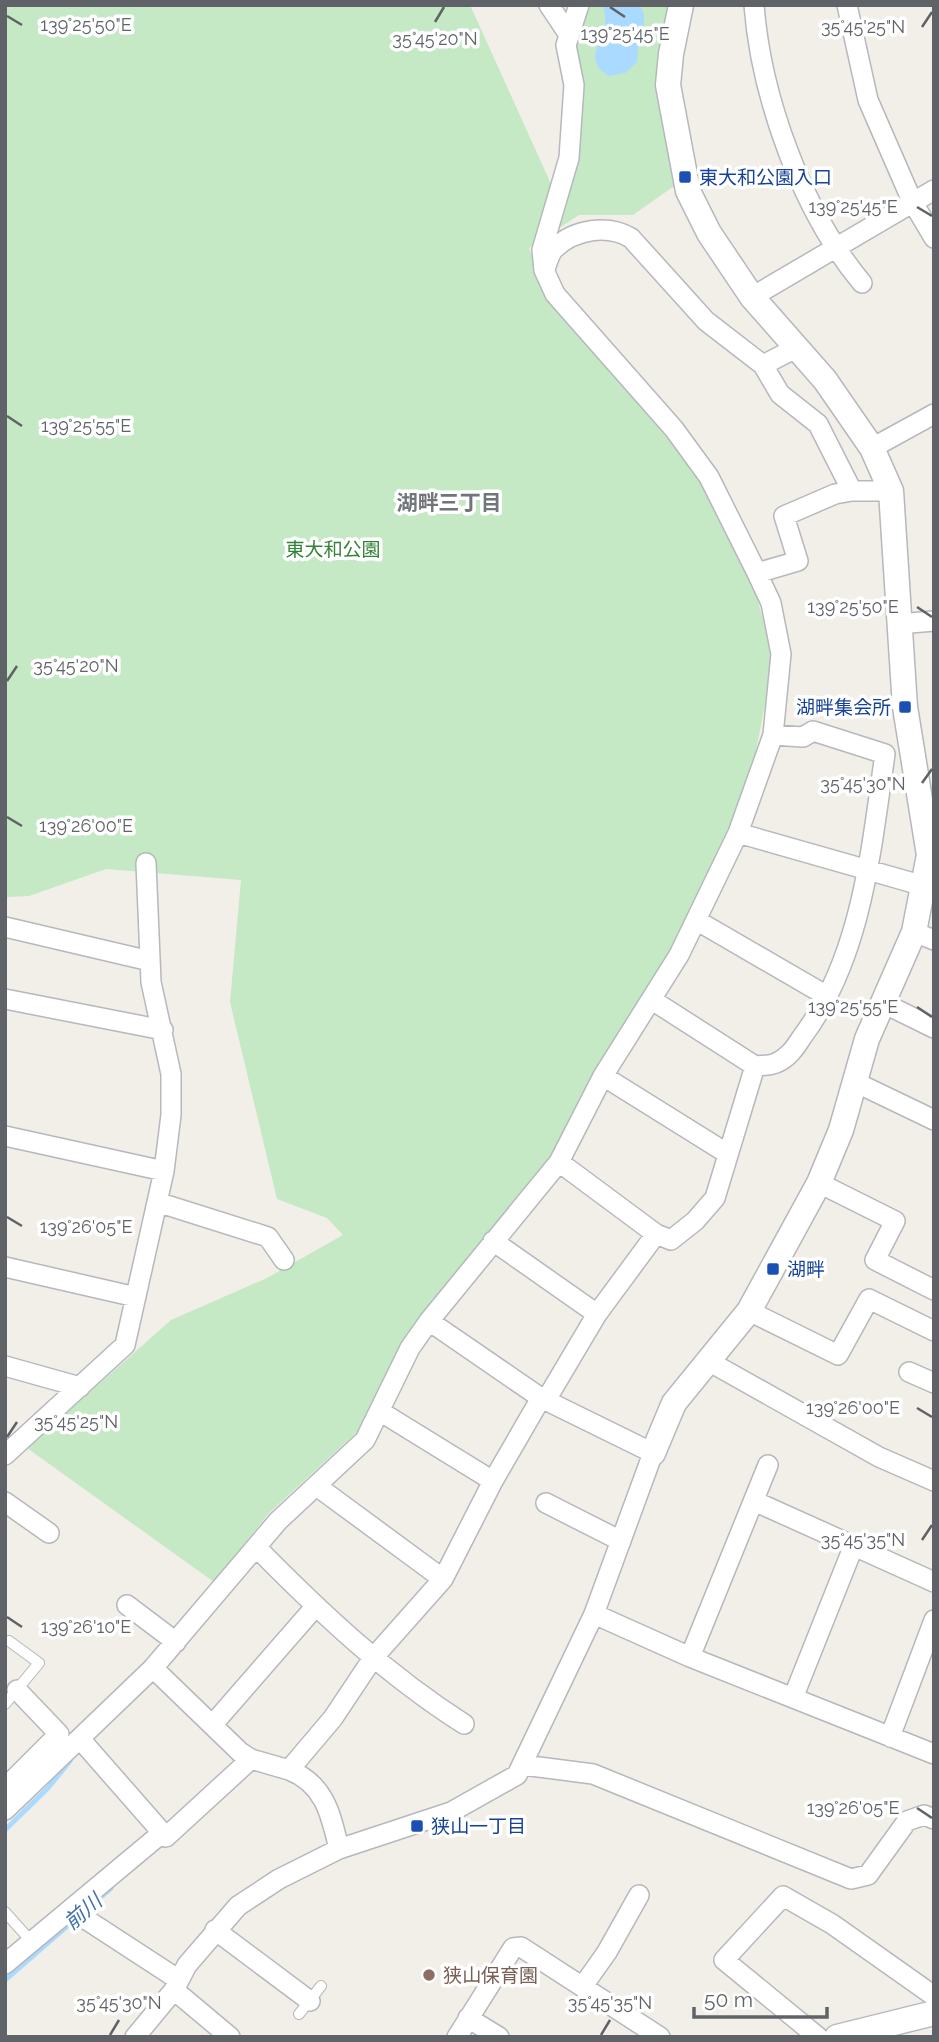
<svg xmlns="http://www.w3.org/2000/svg" width="939" height="2042" viewBox="0 0 939 2042" font-family="Raleway,'Noto Sans JP',sans-serif">
<rect width="100%" height="100%" fill="#f1efe8"/>
<path fill="#c5e8c5" d="M5 5H470L561 206 581 117 584 80 570 45 586 5H673L677 184 633 215H579L529 248 543 288 700 478 752 580 774 659 750 781 673 946 550 1156 403 1341 358 1431 269 1513 214 1582 27 1448 171 1320 267 1278 343 1235 327 1218 277 1199 230 1002 241 880 106 869 29 896 5 897Z"/>
<path fill="#aadaff" d="M603 5H639L644 13V26L639 36 637 62 625 73 609 76C588 63 595 52 603 33 607 24 605 15 603 5Z"/>
<g fill="none" stroke-linecap="round" stroke-linejoin="round">
<path stroke="#aadaff" stroke-width="5" d="M5 1830 48 1788 70 1761
M5 1980 111 1888"/>
<defs>
<path id="service" d="M5 1704 39 1663 9 1641
M5 1912 31 1941
M299 2014 321 1986"/>
<path id="minor" d="M549 5 569 35
M579 5 566 45 574 85 569 158 542 250 544 270 555 294 674 429 709 477 757 573 798 561 784 516 835 494 852 491
M754 5C761 97 802 211 862 283
M847 5 868 100 912 201 934 238
M545 269C547 263 550 253 554 249 574 229 608 224 631 238L706 321 763 365 780 394 818 424 852 491H891
M752 297 934 190
M763 365 796 348
M872 448 934 414
M898 624 934 621
M738 833 924 886
M696 920 827 996
M5 927 150 961
M914 932 934 940
M5 999 163 1030
M652 1000 755 1066C762 1065 770 1066 776 1063 788 1058 795 1048 802 1037 862 957 871 850 885 754L813 731 803 737 773 735
M883 1003 934 1028
M603 1076 728 1154
M855 1082 934 1120
M5 1136 164 1171
M559 1162 656 1234 671 1240 695 1221 715 1198 755 1066
M819 1183 895 1221 875 1260 934 1290
M157 1202 268 1237 284 1260
M493 1241 597 1314
M5 1267 136 1297
M749 1311 838 1355 869 1299 934 1331
M710 1362 879 1457 934 1481
M5 1366 80 1387
M909 1372 934 1383
M546 1400 597 1314 656 1234
M381 1412 493 1481
M5 1455 125 1345 164 1171 171 1115V1074L151 982 146 863
M318 1487 443 1579
M754 1501 934 1582
M5 1502 49 1533
M546 1503 621 1541
M257 1548C321 1613 387 1675 464 1724
M127 1605 176 1642
M594 1614 690 1657 934 1754
M690 1657 768 1465
M153 1668 240 1752 251 1759 289 1770 333 1718 373 1658 443 1579 493 1481 541 1398
M793 1698 854 1545
M214 1723 315 1607
M890 1737 934 1620
M81 1740 166 1837 251 1759
M523 1765 593 1774 851 1879 868 1875 907 1821 924 1815 934 1819
M289 1770C325 1784 331 1815 339 1849
M5 1788 59 1734 17 1690
M5 1810 153 1668 278 1521 365 1440 410 1348 429 1321 559 1162 603 1076 679 955 738 833 773 735 781 654 771 603 757 573
M75 1907 87 1920 179 1980
M215 1930 310 2001
M5 1964 162 1833
M583 1986 607 1952 639 1895
M174 1990 230 2037
M468 2018 499 2037
M135 2037 174 1990 187 1965 238 1906 279 1879 339 1849 451 1812 517 1775 594 1614 653 1453 541 1398 429 1321
M457 2037 513 1948 521 1947 660 2037
M818 2037 724 1960 783 1896 832 1924 934 1996"/>
<path id="tertiary" d="M653 1453 674 1403 749 1311 819 1183 841 1130 867 1039 914 932 929 855 905 707 891 491 872 448 825 380 752 297 709 233 688 191 668 85 671 54 681 5
M837 2037 934 2013"/>
</defs>
<use href="#service" stroke="#b5b8bc" stroke-width="12"/>
<use href="#minor" stroke="#b5b8bc" stroke-width="22"/>
<use href="#tertiary" stroke="#b5b8bc" stroke-width="27"/>
<use href="#service" stroke="#fff" stroke-width="10"/>
<use href="#minor" stroke="#fff" stroke-width="19"/>
<use href="#tertiary" stroke="#fff" stroke-width="24"/>
</g>
<path fill="none" stroke="#5f6368" stroke-width="2.5" d="M610 7 625 17M7 16 22 25M435 22 444 7M922 27 932 12M917 207 932 216M7 416 22 426M917 607 932 617M7 681 17 666M922 783 932 769M7 817 22 826M917 1007 932 1017M7 1217 22 1226M917 1408 932 1417M7 1437 17 1422M922 1540 932 1525M7 1617 22 1627M917 1808 932 1818M110 2035 119 2020M601 2035 610 2020"/>
<g fill="#1a4fb4" stroke="#fff" stroke-width="2.5">
<rect x="678" y="170" width="14" height="14" rx="3.5"/>
<rect x="898" y="700" width="14" height="14" rx="3.5"/>
<rect x="766" y="1262" width="14" height="14" rx="3.5"/>
<rect x="410" y="1819" width="14" height="14" rx="3.5"/>
</g>
<circle fill="#8d6e63" stroke="#fff" stroke-width="2.5" cx="429" cy="1975" r="7"/>
<g text-anchor="middle" stroke-width="7" stroke-linejoin="round" paint-order="stroke">
<g font-size="19" fill="#164399" stroke="#fff" text-anchor="start">
<text x="699" y="184">東大和公園入口</text>
<text x="891" y="714" text-anchor="end">湖畔集会所</text>
<text x="787" y="1276">湖畔</text>
<text x="431" y="1833">狭山一丁目</text>
</g>
<g font-size="19" fill="#348238" stroke="#fff">
<text x="333" y="556">東大和公園</text>
</g>
<g font-size="19" fill="#785e54" stroke="#fff" text-anchor="start">
<text x="443" y="1982">狭山保育園</text>
</g>
<g font-size="21" font-weight="bold" fill="#70757a" stroke="#fff">
<text x="449" y="510">湖畔三丁目</text>
</g>
<g font-size="21" font-style="italic" fill="#4174aa" stroke="#fff">
<text transform="translate(83 1912) rotate(-41)" y="7">前川</text>
</g>
</g>
<g font-size="18" text-anchor="middle" fill="#5f6368" stroke="#fff" stroke-width="7" stroke-linejoin="round" paint-order="stroke">
<text x="86" y="31">139°25'50"E</text>
<text x="863" y="33">35°45'25"N</text>
<text x="625" y="40">139°25'45"E</text>
<text x="435" y="45">35°45'20"N</text>
<text x="853" y="213">139°25'45"E</text>
<text x="86" y="432">139°25'55"E</text>
<text x="853" y="613">139°25'50"E</text>
<text x="76" y="672">35°45'20"N</text>
<text x="863" y="790">35°45'30"N</text>
<text x="86" y="832">139°26'00"E</text>
<text x="853" y="1013">139°25'55"E</text>
<text x="86" y="1233">139°26'05"E</text>
<text x="853" y="1414">139°26'00"E</text>
<text x="76" y="1428">35°45'25"N</text>
<text x="863" y="1546">35°45'35"N</text>
<text x="86" y="1633">139°26'10"E</text>
<text x="853" y="1814">139°26'05"E</text>
<text x="119" y="2009">35°45'30"N</text>
<text x="610" y="2009">35°45'35"N</text>
</g>
<rect width="939" height="2042" fill="none" stroke="#5f6368" stroke-width="14"/>
<path d="M694 2007v10h133v-10" fill="none" stroke="#5f6368" stroke-width="3.5"/>
<text x="704" y="2007" font-size="21" fill="#5f6368" stroke="#ffffff" stroke-width="5" paint-order="stroke">50 m</text>
</svg>
